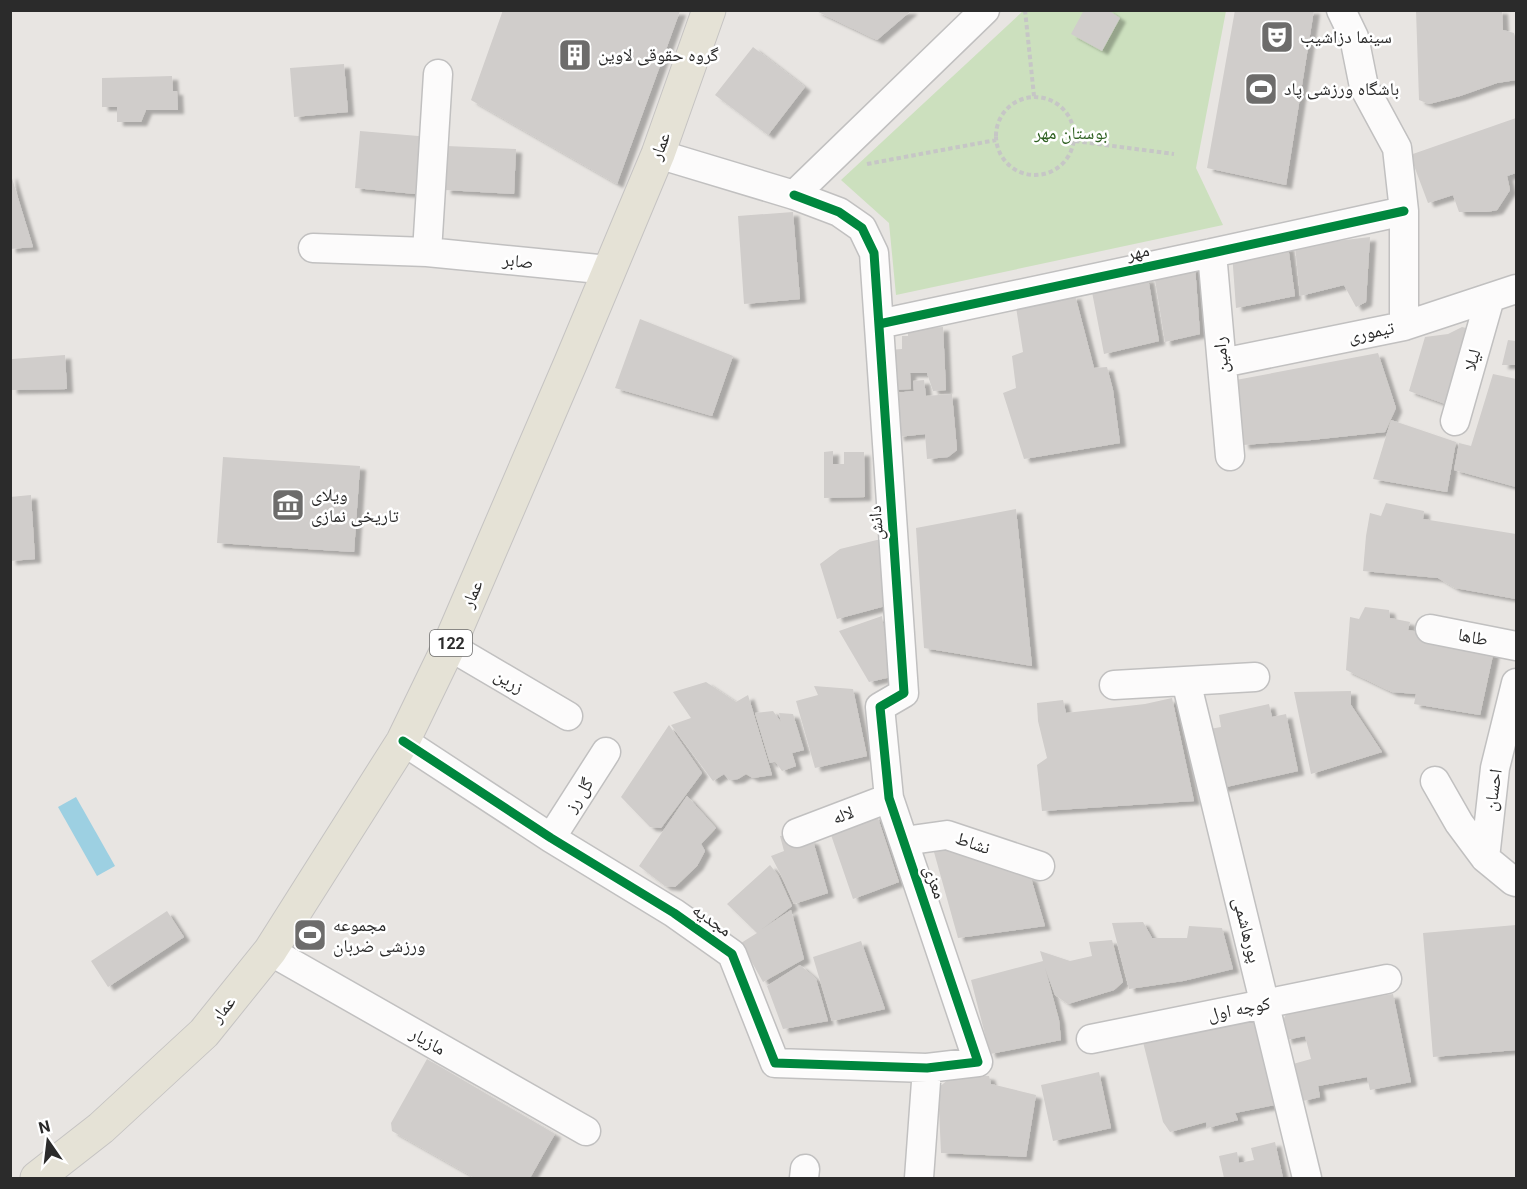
<svg xmlns="http://www.w3.org/2000/svg" width="1527" height="1189" viewBox="0 0 1527 1189" font-family="Roboto,'Noto Naskh Arabic',sans-serif">
<defs>
<filter id="shadow"><feDropShadow dx="6" dy="4" stdDeviation="1.5" flood-color="#0004"/></filter>
</defs>
<rect width="100%" height="100%" fill="#e8e5e2"/>
<path fill="#cce0be" d="M1023 11H1226L1196 168 1223 225 896 295 889 223 841 180Z"/>
<path fill="#9dd0e2" d="M76 797 115 866 97 876 58 807Z"/>
<path fill="#d0cdcb" filter="url(#shadow)" d="M503 10 680 11 617 184 471 100Z
M814 10H912L877 40Z
M1084 10H1108L1120 18 1102 51 1071 34Z
M1235 10H1314L1286 185 1207 168Z
M1416 10H1502L1503 30 1514 33 1516 47V80L1497 83 1460 96 1429 104 1419 100Z
M753 47 805 87 768 135 715 95Z
M344 64 348 112 294 117 290 68Z
M172 76 173 91H177L178 110H146L141 122H117V107H102V78Z
M1516 118V173L1507 176 1510 190 1497 210 1487 212H1459L1453 195 1428 203 1410 155Z
M360 131 430 137 425 195 355 188Z
M447 146 516 149 514 194 445 190Z
M10 175H11L33 247 10 249Z
M793 212 800 299 744 304 738 216Z
M1370 237 1366 302 1356 307 1344 285 1300 296 1295 246Z
M1288 246 1295 296 1236 308 1232 253Z
M1195 266 1200 334 1165 342 1154 274Z
M1148 278 1159 341 1104 354 1091 287Z
M1075 295 1094 368 1107 367 1113 390 1120 443 1024 459 1003 393 1016 388 1012 356 1023 352 1016 307Z
M640 319 733 356 712 416 615 388Z
M943 327 946 390 933 391 927 373H910L911 389 891 390 889 350 902 349V336H908V329Z
M1462 327 1474 330 1451 406 1409 391 1425 337 1448 334Z
M1508 340 1516 341V365H1502Z
M1378 353 1396 408 1385 432 1311 440 1243 445 1236 380Z
M65 355 67 389 11 390 12 359Z
M1493 374 1516 379V487L1454 470 1459 443 1471 446Z
M924 380 926 396 952 394 957 450 948 457 927 459 925 434 898 437 895 393 914 391 913 381Z
M1391 420 1456 442 1447 492 1373 479Z
M833 451V464H844V452H864L865 497 824 498V452Z
M223 457 360 466 354 552 217 543Z
M31 495 35 559 10 561V497Z
M1386 503 1424 511 1423 519 1516 534V599L1455 588 1438 578 1363 571 1366 536 1370 513 1381 516Z
M1016 509 1032 666 924 648 916 528Z
M881 539 889 605 837 619 820 564 840 549Z
M1365 607 1389 610 1390 618 1410 622 1408 630 1495 646 1480 715 1414 704 1416 694 1392 692 1346 670 1350 617 1359 619Z
M882 616 891 677 869 682 839 631Z
M706 682 736 702 748 695 772 775 753 778 746 774 738 779 729 780 724 774 713 781 671 725 691 718 673 692Z
M814 686 853 689 867 756 815 768 796 701 818 695Z
M1351 691V705L1382 752 1311 774 1294 692Z
M1172 698 1194 801 1042 811 1037 765 1047 758 1038 721 1037 703 1063 700 1066 713 1145 704Z
M1269 704 1272 717 1286 714 1298 771 1217 789 1204 730 1221 727 1219 715Z
M773 711 781 722 779 713 793 714 804 750 792 753 796 766 782 771 775 761 770 763 755 713Z
M669 725 702 773 661 828 650 827 621 797Z
M687 796 716 828 701 844 705 851 697 866 675 887 665 886 639 866Z
M877 815 899 882 853 899 830 832Z
M788 835 813 841 828 893 794 904 781 875 771 856 784 851 780 836Z
M946 843 1031 878 1045 926 958 938 932 845Z
M770 865 778 875 792 906 762 929 791 910 804 959 763 982 741 943 757 933 727 904Z
M167 911 184 937 108 987 91 961Z
M1143 922 1152 938H1187L1189 926 1222 928 1233 969 1183 981 1129 989 1112 923Z
M1516 925V1050L1433 1057 1423 933Z
M1112 940 1123 982 1114 990 1068 1004 1055 995 1045 968 1059 1020 1061 1040 990 1054 971 980 1043 961 1040 951 1070 961 1092 956 1089 942Z
M861 941 885 1009 832 1021 813 957Z
M800 965 816 979 828 1021 783 1029 767 986Z
M1393 994 1411 1082 1370 1090 1367 1077 1318 1086 1320 1097 1303 1101 1293 1064 1311 1059 1305 1036 1286 1040 1283 1020 1288 1011Z
M1246 1017 1255 1025 1275 1105 1235 1113 1238 1120 1207 1128 1206 1122 1170 1132 1163 1122 1142 1038Z
M427 1059 555 1134 530 1178H475L392 1131 391 1123Z
M1099 1072 1111 1128 1053 1141 1041 1085Z
M955 1074 989 1076 991 1084 1036 1095 1026 1157 941 1153 938 1088Z
M1275 1142 1283 1178H1224L1219 1156 1237 1152 1239 1163 1254 1160 1251 1148Z"/>
<g fill="none" stroke-linecap="round" stroke-linejoin="round">
<defs>
<path id="minor" d="M1341 10 1354 37 1364 87 1397 148 1404 211V326
M658 154 794 195 985 10
M313 248 427 252 609 270
M427 252 438 74
M1212 253 1230 456
M879 324 1212 253 1404 211
M1222 363 1404 326 1516 289
M1455 421 1490 298
M1430 629 1516 646
M449 646 568 716
M1186 681 1307 1178
M1516 683 1495 768 1485 858 1513 881 1516 882
M1114 685 1255 677
M403 741 551 838 674 913 732 954 775 1063 927 1068 978 1062 889 798 880 707 904 693 874 253 862 228 839 212 794 195
M1435 781 1459 823 1485 858
M797 833 889 798
M551 838 606 752
M904 841 947 835 1040 866
M270 951 586 1131
M1091 1039 1387 979
M804 1178 805 1169
M919 1178 927 1068"/>
<path id="major" d="M37 1178 101 1128 204 1033 270 951 403 741 449 646 571 362 658 154 709 10"/>
</defs>
<use href="#minor" stroke="#c1c0c0" stroke-width="31"/>
<use href="#major" stroke="#c5c3c2" stroke-width="35"/>
<path stroke="#c6c6c6" stroke-width="4" stroke-dasharray="4.5 3" stroke-linecap="butt" d="M1025 10 1034 96
M996 136a39 39 0 1 1 78 0a39 39 0 1 1-78 0Z
M1075 141 1174 154
M867 164 996 140"/>
<use href="#minor" stroke="#fcfbfb" stroke-width="28"/>
<use href="#major" stroke="#e5e2d6" stroke-width="33"/>
<defs>
<path id="cycleway" d="M879 324 1212 253 1404 211
M403 741 551 838 674 913 732 954 775 1063 927 1068 978 1062 889 798 880 707 904 693 874 253 862 228 839 212 794 195"/>
</defs>
<use href="#cycleway" stroke="#fff" stroke-width="13"/>
<use href="#cycleway" stroke="#00873e" stroke-width="9"/>
</g>
<defs>
<symbol id="theatre-square" viewBox="-11 -11 22 22"><rect x="-9" y="-9" width="18" height="18" rx="4" fill="#6d6c6b" stroke="#fff"/><path d="M-5-5.5Q0-4 5-5.5V0Q5 5 0 6Q-5 5-5 0ZM-3.3-2.5H-1v1.5H-3.3ZM1-2.5H3.3v1.5H1ZM-2.8 1Q0 5.5 2.8 1Z" fill="#fff"/></symbol>
<symbol id="building-square" viewBox="-11 -11 22 22"><rect x="-9" y="-9" width="18" height="18" rx="4" fill="#6d6c6b" stroke="#fff"/><path d="M-4-6H4V6H1V3H-1V6H-4ZM-2.5-4.3h1.7v1.8h-1.7ZM.8-4.3h1.7v1.8H.8ZM-2.5-1h1.7V.8h-1.7ZM.8-1h1.7V.8H.8Z" fill="#fff"/></symbol>
<symbol id="stadium-square" viewBox="-11 -11 22 22"><rect x="-9" y="-9" width="18" height="18" rx="4" fill="#6d6c6b" stroke="#fff"/><path d="M0-5a6.5 5 0 1 0 0 10a6.5 5 0 1 0 0-10ZM-3.5-1.8h7v3.6h-7Z" fill="#fff"/></symbol>
<symbol id="museum-square" viewBox="-11 -11 22 22"><rect x="-9" y="-9" width="18" height="18" rx="4" fill="#6d6c6b" stroke="#fff"/><path d="M0-6L6-3V-2H-6V-3ZM-5-1h2V3h-2ZM-1-1h2V3h-2ZM3-1h2V3H3ZM-6 4H6V6H-6Z" fill="#fff"/></symbol>
</defs>
<g fill-rule="evenodd">
<use href="#theatre-square" x="1258" y="18" width="38" height="38"/>
<use href="#building-square" x="556" y="36" width="38" height="38"/>
<use href="#stadium-square" x="1242" y="70" width="38" height="38"/>
<use href="#museum-square" x="269" y="486" width="38" height="38"/>
<use href="#stadium-square" x="291" y="916" width="38" height="38"/>
</g>
<g text-anchor="middle" stroke-width="5" stroke-linejoin="round" paint-order="stroke">
<rect fill="#fff" stroke="#6b6b6b" stroke-width="1.5" x="430" y="630" width="42" height="26" rx="4.5"/>
<g font-size="16" font-weight="bold" fill="#2b2b2b">
<text x="451" y="649">122</text>
</g>
<g font-size="18" fill="#2b2b2b" stroke="#fff" text-anchor="start">
<text x="1300" y="43">سینما دزاشیب</text>
<text x="598" y="61">گروه حقوقی لاوین</text>
<text x="1284" y="95">باشگاه ورزشی پاد</text>
<text x="311" y="501">ویلای<tspan x="311" dy="21">تاریخی نمازی</tspan></text>
<text x="333" y="931">مجموعه<tspan x="333" dy="21">ورزشی ضربان</tspan></text>
</g>
<g font-size="18" fill="#2f6122" stroke="#fff">
<text x="1071" y="139">بوستان مهر</text>
</g>
<g font-size="18" fill="#2b2b2b" stroke="#fff">
<text transform="translate(660 146) rotate(-69)" y="6">عمار</text>
<text transform="translate(1138 252) rotate(-12)" y="6">مهر</text>
<text transform="translate(518 261) rotate(6)" y="6">صابر</text>
<text transform="translate(1371 332) rotate(-12)" y="6">تیموری</text>
<text transform="translate(1221 355) rotate(-95)" y="6">رامین</text>
<text transform="translate(1472 360) rotate(-74)" y="6">لیلا</text>
<text transform="translate(876 523) rotate(-94)" y="6">دانش</text>
<text transform="translate(472 594) rotate(-67)" y="6">عمار</text>
<text transform="translate(1473 637) rotate(11)" y="6">طاها</text>
<text transform="translate(509 681) rotate(30)" y="6">زرین</text>
<text transform="translate(1493 790) rotate(-82)" y="6">احسان</text>
<text transform="translate(579 795) rotate(-57)" y="6">گل رز</text>
<text transform="translate(843 815) rotate(-21)" y="6">لاله</text>
<text transform="translate(973 843) rotate(19)" y="6">نشاط</text>
<text transform="translate(935 882) rotate(71)" y="6">معزی</text>
<text transform="translate(712 920) rotate(35)" y="6">مجدیه</text>
<text transform="translate(1247 930) rotate(76)" y="6">پورهاشمی</text>
<text transform="translate(223 1009) rotate(-51)" y="6">عمار</text>
<text transform="translate(1239 1009) rotate(-11)" y="6">کوچه اول</text>
<text transform="translate(428 1041) rotate(30)" y="6">مازیار</text>
</g>
</g>
<rect width="1527" height="1189" fill="none" stroke="#2b2b2b" stroke-width="24"/>
<g transform="translate(48 1141) rotate(346)" stroke="#ffffff" stroke-width="4.5" paint-order="stroke">
<path d="M0-4.5L10 22L0 15L-10 22Z" fill="#2b2b2b"/>
<text y="-9" font-size="16" font-weight="bold" text-anchor="middle" fill="#2b2b2b">N</text>
</g>
</svg>
